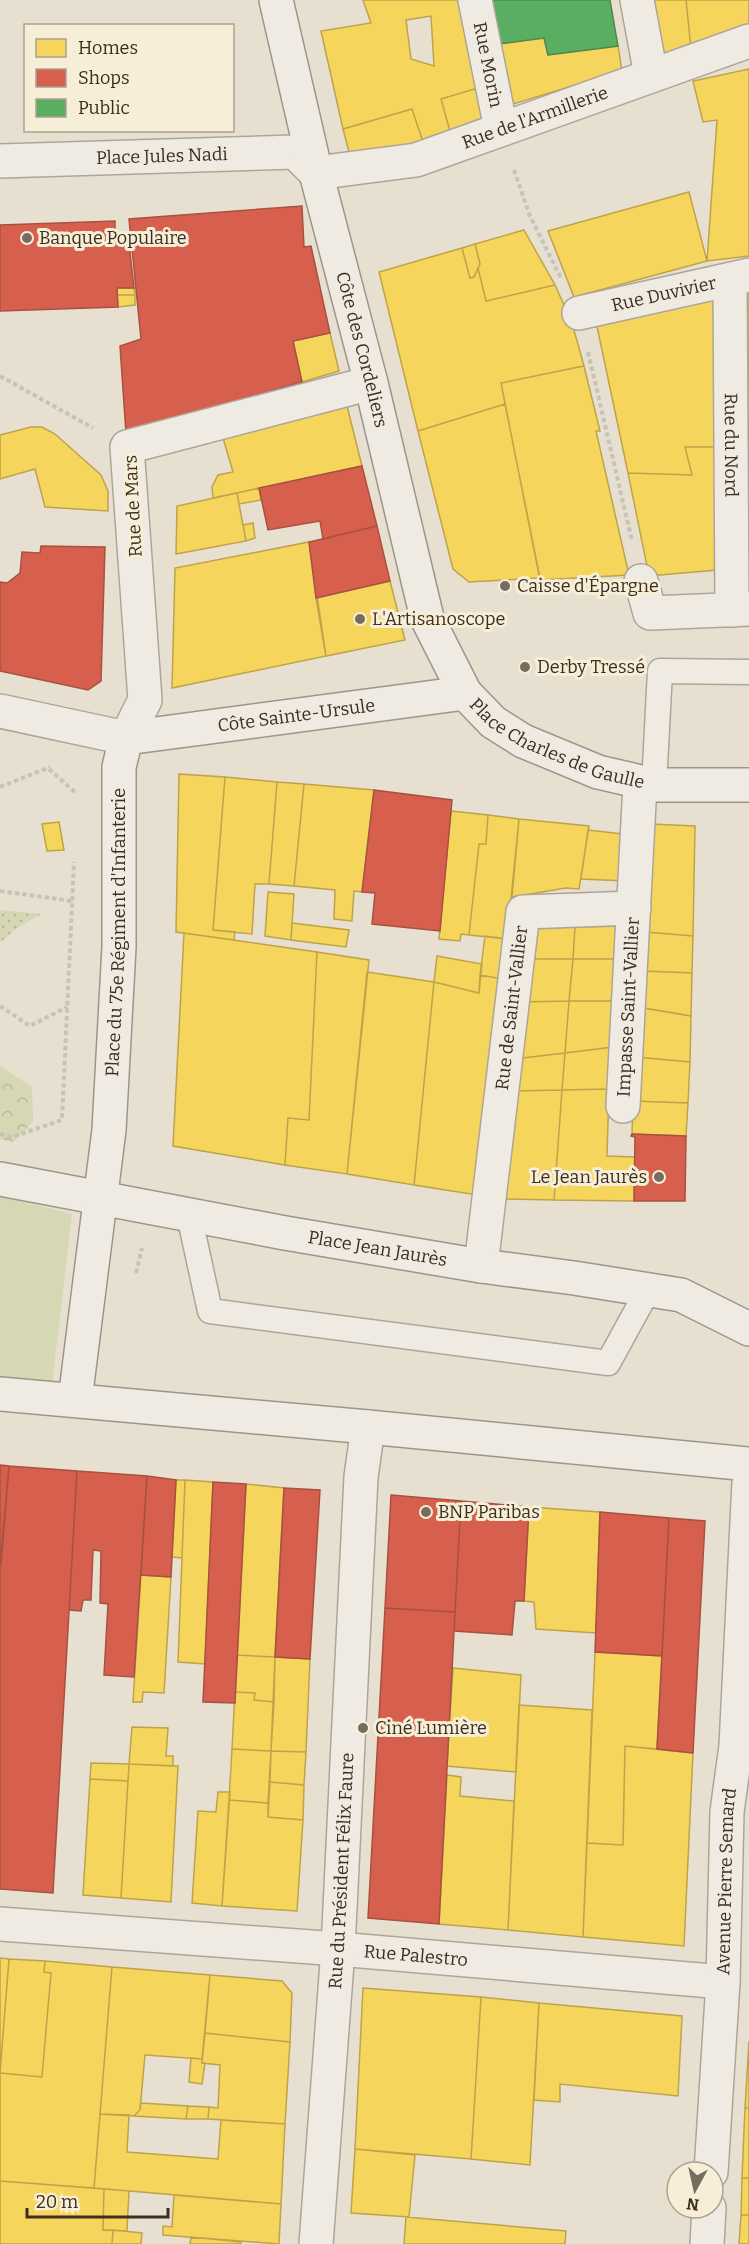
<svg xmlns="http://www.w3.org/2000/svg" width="749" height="2244" viewBox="0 0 749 2244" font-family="Bitter,serif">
<defs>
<pattern id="grass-dots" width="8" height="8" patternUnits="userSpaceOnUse" patternTransform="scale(1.5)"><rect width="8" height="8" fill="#d6d7b3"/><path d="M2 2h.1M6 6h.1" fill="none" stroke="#b9b99a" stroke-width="1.8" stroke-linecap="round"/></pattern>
<pattern id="forest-crowns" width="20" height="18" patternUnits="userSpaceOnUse" patternTransform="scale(1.5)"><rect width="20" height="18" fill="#d6d7b3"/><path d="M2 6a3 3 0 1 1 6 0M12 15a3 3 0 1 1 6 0" fill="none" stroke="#b9b99a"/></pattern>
</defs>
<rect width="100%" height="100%" fill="#e7e0d1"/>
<path fill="url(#grass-dots)" d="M0 910 41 914 16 929 0 943Z"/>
<path fill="url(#forest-crowns)" d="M0 1066 32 1087 33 1122 13 1142 0 1139Z"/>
<path fill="#d6d7b3" d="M0 1196 72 1214 52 1385 0 1380Z"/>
<path fill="#f6d55c" stroke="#bea34a" stroke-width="1.5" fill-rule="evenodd" d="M363 0H465L481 87 441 99 451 135 423 142 412 109 343 129 321 31 371 23ZM431 16 434 66 411 59 406 20Z
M648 0H686L691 49 659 55Z
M686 0H749V27L691 49Z
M544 38 548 55 618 46 622 71 500 108 491 45Z
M749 69V256L707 261 717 120 703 122 693 81Z
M481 87 487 124 451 135 441 99Z
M412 109 423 142 352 154 349 152 343 129Z
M689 192 707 261 574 297 548 231Z
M524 230 555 285 486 301 478 268 480 264 475 244Z
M475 244 480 264 474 277 470 278 462 248Z
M462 248 470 278 474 277 478 268 486 301 555 285 572 323 584 366 501 383 505 404 418 431 379 272Z
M740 281H749V346L741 347Z
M117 288H134L135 295H117Z
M717 288 721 447H685L692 475 628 473 595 317Z
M117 295H135V305L118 307Z
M330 333 339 371 302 382 293 341Z
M749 346V421H741V347Z
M584 366 600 431H596L629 575 540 580 501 383Z
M346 402 362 466 213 498 212 487 218 475 233 472 223 438Z
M505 404 540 578 469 582 453 569 418 431Z
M31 427H42L55 434 101 475 108 491V511L45 507 35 469 0 479V435Z
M685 447H715L717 570 649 576 628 473 692 475Z
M259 488 261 500 239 504 237 493Z
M237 493 246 541 176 554 177 506Z
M253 523 255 538 246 541 243 525Z
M309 542 326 656 172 688 175 568Z
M390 581 405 640 326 656 316 598Z
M179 774 225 777 213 930 235 932 234 940 176 932Z
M225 777 277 782 269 884H255L252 934 213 930Z
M277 782 304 784 294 886 269 884Z
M304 784 374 790 362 892 354 891 352 921 334 919 335 890 294 886Z
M451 811 488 815 486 844H479L469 935 461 934 460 941 439 939Z
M488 815 519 819 507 939 469 935 479 844H486Z
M519 819 589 826 579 889 566 888 512 897Z
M59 822 64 850 47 851 42 824Z
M652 824 695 826 693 936 646 932Z
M588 830 631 835 626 881 581 879Z
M268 892 294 894 291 940 265 936Z
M292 923 349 930 346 947 291 940Z
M620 926 617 959H573L575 927Z
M575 927 573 959H526L530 929Z
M646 932 693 936 692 973 645 971Z
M184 933 317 952 309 1120 288 1118 285 1165 173 1146Z
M485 936 507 939 503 979 480 975Z
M317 952 369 960 347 1174 285 1165 288 1118 309 1120Z
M437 956 482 964 479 993 434 982Z
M526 959H573L569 1001 521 1002Z
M573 959H617L615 1001H569Z
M645 971 692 973 691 1016 644 1008Z
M367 972 434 982 414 1185 347 1174Z
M480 975 503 979 477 1195 414 1185 434 982 479 993Z
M569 1001H615L613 1047 565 1053Z
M569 1001 565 1053 514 1059 521 1002Z
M644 1008 691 1016 690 1062 636 1057Z
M613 1047 609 1089 562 1090 565 1053Z
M565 1053 562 1090 511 1091 514 1059Z
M636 1057 690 1062 688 1103 633 1101Z
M609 1089 607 1156 635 1157 634 1201 554 1200 562 1090Z
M562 1090 554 1200 502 1199 511 1091Z
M633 1101 688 1103 686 1136 632 1134Z
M176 1480H185L182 1558 172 1557Z
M185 1480 213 1482 205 1664 178 1662Z
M246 1484 284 1488 275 1657 237 1655Z
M529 1507 600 1512 596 1633 536 1629 534 1602 524 1601Z
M141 1575 171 1577 164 1693 143 1692 142 1702H133Z
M595 1652 662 1656 657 1749 625 1746 623 1845 587 1843Z
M237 1655 275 1657 274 1702 254 1700 255 1693 235 1692Z
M275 1657 310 1659 306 1752 271 1751Z
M453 1668 521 1675 516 1772 447 1766Z
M235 1692 255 1693 254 1700 274 1702 271 1751 232 1749Z
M519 1705 592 1710 583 1937 508 1930Z
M132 1727 168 1728 166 1756H173V1766L129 1764Z
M625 1746 693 1753 684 1946 583 1937 587 1843 623 1845Z
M232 1749 271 1751 268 1803 229 1800Z
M271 1751 306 1752 304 1785 270 1782Z
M91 1763 129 1764 128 1781 90 1779Z
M129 1764 178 1766 171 1902 121 1898Z
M447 1775 461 1777 460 1796 514 1801 508 1930 439 1924Z
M90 1779 128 1781 121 1898 83 1895Z
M270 1782 304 1785 303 1820 268 1817Z
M218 1792H230L222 1906 192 1903 198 1811 216 1812Z
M229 1800 268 1803V1817L303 1820 297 1911 222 1906Z
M0 1958 9 1959 0 2072Z
M9 1959 45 1961 44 1972 51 1973 42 2077 0 2073Z
M45 1961 112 1967 94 2188 0 2181V2073L42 2077 51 1973 44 1972Z
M112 1967 210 1975 202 2059 145 2055 140 2110 134 2116 100 2114Z
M210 1975 282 1981 292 1993 290 2042 205 2033Z
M363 1988 481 1997 471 2159 355 2149Z
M481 1997 539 2003 530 2165 471 2159Z
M539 2003 682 2016 678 2096 560 2084V2102L534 2100Z
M205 2033 290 2042 285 2124 208 2119 209 2107 218 2108 220 2065 202 2063Z
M749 2041V2108H745Z
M191 2058 202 2059V2063H205L202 2084 189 2082Z
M141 2103 188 2106 186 2119 134 2116 140 2110Z
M188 2106 209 2107 208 2119H186Z
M745 2108H749V2178H742Z
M100 2114 129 2115 127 2152 218 2159 221 2120 285 2124 281 2204 94 2188Z
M355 2149 415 2155 409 2217 351 2213Z
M742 2178H749V2215H741Z
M0 2181 104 2189 103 2230H113L112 2244H0Z
M104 2189 129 2191 127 2231 103 2230Z
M174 2195 281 2204 279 2244 163 2235V2226L172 2227Z
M741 2215H749V2244H739Z
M406 2217 566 2231 565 2244H404Z
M113 2230 142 2233 141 2244H112Z
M191 2237 241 2242V2244H190Z"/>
<path fill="#d6604d" stroke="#a85140" stroke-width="1.5" d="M302 206 304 247 311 246 330 333 293 341 302 382 126 433 120 346 141 339 129 219Z
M115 221V236L128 235 134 288H117L118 307 0 311V225Z
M741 421H749V570H742Z
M362 466 377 526 323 539 320 521 268 530 259 488Z
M377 526 390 581 316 598 309 542Z
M41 546 105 547 101 681 88 690 0 671V582L7 583 20 573 22 552 40 553Z
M374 790 452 800 440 931 372 924 375 893 362 892Z
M632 1134 686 1136 685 1201H634L635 1137 631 1136Z
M0 1465 9 1466 1 1564H0Z
M9 1466 77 1471 53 1893 0 1889V1567Z
M77 1471 147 1476 134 1677 104 1675 108 1604 100 1603 101 1551 93 1550 91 1600H83L81 1611 69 1610Z
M147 1476 176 1480 171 1577 141 1575Z
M213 1482 246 1484 235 1703 203 1702Z
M284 1488 320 1490 310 1659 275 1657Z
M391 1495 461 1501 455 1612 385 1608Z
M461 1501 529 1507 524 1601H515L512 1635 454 1631Z
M600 1512 669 1518 662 1656 595 1652Z
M669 1518 705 1521 693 1753 657 1749Z
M385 1608 455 1612 439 1924 368 1918Z"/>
<path fill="#5aae61" stroke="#51884e" stroke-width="1.5" d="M483 0H610L618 46 548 55 544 38 491 45Z"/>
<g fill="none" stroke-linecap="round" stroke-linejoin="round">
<defs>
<path id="lane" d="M654 785 660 671 749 672
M189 1215 210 1311 608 1363 648 1290"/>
<g id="street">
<path id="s1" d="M475 0 501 129"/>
<path d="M637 0 651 75"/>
<path id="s2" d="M0 161 295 152 316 173 416 160 749 41"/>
<path id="s3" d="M730 280 732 610"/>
<path id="s4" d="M579 313 749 275"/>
<path d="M641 581 650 613 749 609"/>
<path d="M0 711 126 738 145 700 127 447 371 383"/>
<path id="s5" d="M623 1106 640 784"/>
<path id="s6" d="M481 1266 523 912 634 908"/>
<path id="s7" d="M0 1924 338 1949 723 1982"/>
<path id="s8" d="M711 2172 723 1982 727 1812 736 1746 749 1482"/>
<path id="s9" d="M316 2244 338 1949 361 1477 368 1427"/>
<path d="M707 2244 709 2208"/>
</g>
<g id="secondary">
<path id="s10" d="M276 0 316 173 371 383 427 618 465 693 493 722 523 741 598 772 654 785H749"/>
<path id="s11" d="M0 1179 285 1233 481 1266 574 1278 681 1295 749 1329"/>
<path d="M0 1394 368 1427 749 1464"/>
<path id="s12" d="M75 1400 109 1130 119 947V767L126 738 465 693"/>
</g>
</defs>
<use href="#lane" stroke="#ada599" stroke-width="27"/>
<use href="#street" stroke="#ada599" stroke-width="36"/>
<use href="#secondary" stroke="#9c958a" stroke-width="36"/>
<path stroke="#c8c2b9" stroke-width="4" stroke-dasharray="4.5 3" stroke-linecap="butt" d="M514 170 530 216 561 278
M588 352 632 541
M0 376 93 428
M49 769 77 794
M0 787 50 767
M0 891 72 901
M0 1006 30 1026 67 1007
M0 1134 12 1137 62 1120 74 862
M136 1273 142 1248"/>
<use href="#lane" stroke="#efebe3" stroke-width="24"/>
<use href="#street" stroke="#efebe3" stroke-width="33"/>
<use href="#secondary" stroke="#efebe3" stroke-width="33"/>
</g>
<g fill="#786c5e" stroke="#f7eed8" stroke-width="2">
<circle cx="27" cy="238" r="6"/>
<circle cx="505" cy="586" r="6"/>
<circle cx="360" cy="619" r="6"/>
<circle cx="525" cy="667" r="6"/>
<circle cx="659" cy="1177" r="6"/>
<circle cx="426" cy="1512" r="6"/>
<circle cx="363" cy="1728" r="6"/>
</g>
<g text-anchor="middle" stroke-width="6" stroke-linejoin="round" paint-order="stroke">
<g font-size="18" fill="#3d2e20" stroke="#f7eed8">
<text dy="6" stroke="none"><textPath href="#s1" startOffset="66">Rue Morin</textPath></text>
<text dy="6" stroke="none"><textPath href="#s2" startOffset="552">Rue de l'Armillerie</textPath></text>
<text dy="6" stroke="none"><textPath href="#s2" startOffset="162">Place Jules Nadi</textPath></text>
<text dy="6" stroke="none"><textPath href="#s4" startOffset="87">Rue Duvivier</textPath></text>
<text dy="6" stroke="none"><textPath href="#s10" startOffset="360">Côte des Cordeliers</textPath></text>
<text dy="6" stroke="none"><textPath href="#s3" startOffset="165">Rue du Nord</textPath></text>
<text transform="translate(133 506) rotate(-93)" y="6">Rue de Mars</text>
<text dy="6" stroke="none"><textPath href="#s12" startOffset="837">Côte Sainte-Ursule</textPath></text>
<text dy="6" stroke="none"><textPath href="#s10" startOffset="828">Place Charles de Gaulle</textPath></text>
<text dy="6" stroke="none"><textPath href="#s12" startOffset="470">Place du 75e Régiment d'Infanterie</textPath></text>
<text dy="6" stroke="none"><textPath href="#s5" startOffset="99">Impasse Saint-Vallier</textPath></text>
<text dy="6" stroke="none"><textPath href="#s6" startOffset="260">Rue de Saint-Vallier</textPath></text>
<text dy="6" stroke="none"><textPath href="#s11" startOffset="384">Place Jean Jaurès</textPath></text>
<text dy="6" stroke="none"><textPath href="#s9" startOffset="374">Rue du Président Félix Faure</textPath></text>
<text dy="6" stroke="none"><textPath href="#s8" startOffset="291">Avenue Pierre Semard</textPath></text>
<text dy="6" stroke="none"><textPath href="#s7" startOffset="417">Rue Palestro</textPath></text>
</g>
<g font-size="18" fill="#3d2e20" stroke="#f7eed8" text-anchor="start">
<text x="39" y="244">Banque Populaire</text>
<text x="517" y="592">Caisse d'Épargne</text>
<text x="372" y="625">L'Artisanoscope</text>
<text x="537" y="673">Derby Tressé</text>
<text x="647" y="1183" text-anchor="end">Le Jean Jaurès</text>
<text x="438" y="1518">BNP Paribas</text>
<text x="375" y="1734">Ciné Lumière</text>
</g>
</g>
<rect x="24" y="24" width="210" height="108" fill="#f7eed8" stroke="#ada18e" stroke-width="1.5"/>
<rect x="36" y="39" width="30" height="18" fill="#f6d55c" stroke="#ada18e" stroke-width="1.5"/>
<text x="78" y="54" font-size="18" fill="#3d2e20">Homes</text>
<rect x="36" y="69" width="30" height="18" fill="#d6604d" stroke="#ada18e" stroke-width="1.5"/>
<text x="78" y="84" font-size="18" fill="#3d2e20">Shops</text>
<rect x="36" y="99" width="30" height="18" fill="#5aae61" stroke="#ada18e" stroke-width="1.5"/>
<text x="78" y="114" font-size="18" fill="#3d2e20">Public</text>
<g transform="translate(695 2190) rotate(188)"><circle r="28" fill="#f7eed8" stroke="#ada18e" stroke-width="1.5"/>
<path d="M0-4.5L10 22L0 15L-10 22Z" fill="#786c5e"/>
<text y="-9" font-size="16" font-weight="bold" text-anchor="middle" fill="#3d2e20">N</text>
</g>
<path d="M27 2208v9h141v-9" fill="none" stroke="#3d2e20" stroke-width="3"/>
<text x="36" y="2208" font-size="18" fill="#3d2e20" stroke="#f7eed8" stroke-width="4.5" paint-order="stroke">20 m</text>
</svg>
